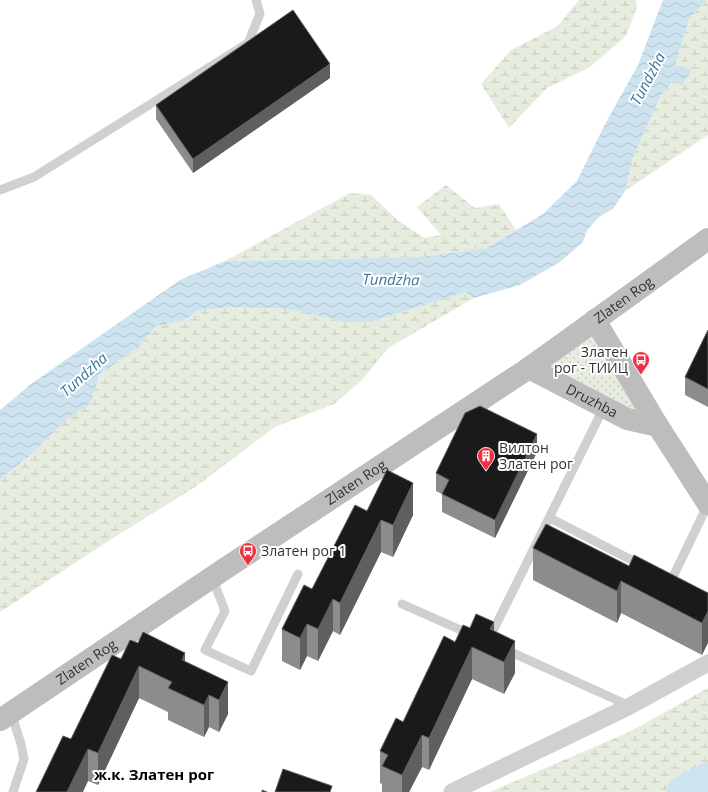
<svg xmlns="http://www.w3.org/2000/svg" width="708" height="792" viewBox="0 0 708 792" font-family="'Open Sans',sans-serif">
<defs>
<pattern id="green-dots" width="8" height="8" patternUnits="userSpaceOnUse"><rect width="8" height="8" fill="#e6ecde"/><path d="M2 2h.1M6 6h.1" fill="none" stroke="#c6cbbf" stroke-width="1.8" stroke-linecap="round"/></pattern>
<pattern id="wetland-marsh" width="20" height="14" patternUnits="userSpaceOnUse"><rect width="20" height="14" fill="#e6ecde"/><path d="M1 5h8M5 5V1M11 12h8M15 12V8" fill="none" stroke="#c6cbbf"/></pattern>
<pattern id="water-waves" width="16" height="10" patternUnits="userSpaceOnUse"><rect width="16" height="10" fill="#cde3ef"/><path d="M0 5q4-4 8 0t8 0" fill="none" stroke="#b0c3cd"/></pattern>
</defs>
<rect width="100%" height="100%" fill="#fff"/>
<path fill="url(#green-dots)" d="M595 320 658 426 529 368Z"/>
<path fill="url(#wetland-marsh)" d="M579 0H636L637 7 626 36 590 67 547 88 509 128 481 84 511 50 558 26Z
M706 0H708V135L625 191 633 157 660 97 674 80 682 86 692 69 675 65 689 19Z
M446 185 475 208 499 204 516 230 486 248 422 257 225 261 350 193 371 195 399 221 424 238 441 235 417 207Z
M465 292 474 298 388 348 363 379 334 404 275 427 195 487 107 542 0 612V480L34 452 68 418 90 404 100 374 140 346 156 326 183 321 197 311 228 307 288 309 345 322H372Z
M708 688V792H490L629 732Z"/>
<path fill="url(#water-waves)" d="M663 0H706L689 19 675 65 692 69 682 86 674 80 660 97 633 157 625 191 613 209 600 216 587 230 583 242 560 262 520 285 474 298 465 292 372 322H345L288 309 228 307 197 311 183 321 156 326 140 346 100 374 90 404 68 418 34 452 0 480V410L31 384 180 280 225 261 422 257 486 248 543 214 577 181 605 124 638 65Z"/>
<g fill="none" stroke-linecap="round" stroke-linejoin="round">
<path stroke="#cde3ef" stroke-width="31" d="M682 792 708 778"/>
<path stroke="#d0d0d0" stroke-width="9" d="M0 190 34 177 248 43 260 14 256 0
M550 518 641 565
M212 577 225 611 205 650 251 671 298 574
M671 581 708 504
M402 604 472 635
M488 641 604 407
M504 649 630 706
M11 713 21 744 24 759 13 792"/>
<path stroke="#d0d0d0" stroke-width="17" d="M452 792 630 706 708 663"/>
<g stroke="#bdbdbd" stroke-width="22">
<path d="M595 320 658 426 708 504"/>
<path id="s1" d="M529 368 627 419 658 426"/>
<path id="s2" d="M0 720 223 570 529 368 708 239"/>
</g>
</g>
<path fill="#8c8c8c" d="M330 78 193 173 156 119V105Z
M708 330V407L685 395V377Z
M537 452 495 538 442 512V494L436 491V473Z
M367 511 413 515 393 557 381 552 340 635 333 631 318 661 307 656 300 670 282 661V629L312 589Z
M533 548 629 566 708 593 702 655 621 613 617 623 533 580Z
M470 628 494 631 515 673 504 694 472 679 429 770 422 767 409 792H382V784L380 783V751L403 722 455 642Z
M121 659 185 662 228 682V714L219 732 209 727 204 737 168 720V712L139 698 98 785 88 781 71 739Z"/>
<path fill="#5f5f5f" d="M330 64V78L193 173V159Z
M537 434V452L495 538V520Z
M413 483V515L393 557V525Z
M381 520V552L340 635V603Z
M621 581V613L617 623V591Z
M333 599V631L318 661V629Z
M708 611V643L702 655V623Z
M494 622V654L490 629Z
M307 624V656L300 670V638Z
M515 641V673L504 694V662Z
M472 647V679L429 770V738Z
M185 653V685L182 660Z
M139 666V698L98 785V753Z
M228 682V714L219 732V700Z
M209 695V727L204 737V705Z
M422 735V767L409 792H402V775Z
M88 749V781L83 792H67Z"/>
<path fill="#1a1a1a" stroke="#5f5f5f" d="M293 10 330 64 193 159 156 105Z
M708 330V389L685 377Z
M480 406 537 434 495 520 442 494 449 480 436 473 465 413Z
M387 470 413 483 393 525 381 520 340 603 333 599 318 629 307 624 300 638 282 629 304 585 312 589 355 505 367 511Z
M546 524 629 566 634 555 708 593V611L702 623 621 581 617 591 533 548Z
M476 614 494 622 490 629 515 641 504 662 472 647 429 738 422 735 402 775 382 766 388 755 380 751 396 718 403 722 444 636 455 642 463 625 470 628Z
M143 632 185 653 182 660 228 682 219 700 209 695 204 705 168 688 172 682 139 666 98 753 88 749 67 792H36L63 736 71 739 112 655 121 659 130 640 138 643Z
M283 769 332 786 330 792H275Z
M262 790 267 792H262Z"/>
<defs>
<symbol id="bus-pin" viewBox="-11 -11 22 30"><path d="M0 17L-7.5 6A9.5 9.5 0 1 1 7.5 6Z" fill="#ef2f42" stroke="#fff"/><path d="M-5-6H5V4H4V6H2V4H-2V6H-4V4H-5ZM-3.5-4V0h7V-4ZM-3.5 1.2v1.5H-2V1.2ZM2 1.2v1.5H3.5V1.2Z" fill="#fff"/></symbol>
<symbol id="building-pin" viewBox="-11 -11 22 30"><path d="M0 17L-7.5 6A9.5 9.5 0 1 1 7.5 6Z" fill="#ef2f42" stroke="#fff"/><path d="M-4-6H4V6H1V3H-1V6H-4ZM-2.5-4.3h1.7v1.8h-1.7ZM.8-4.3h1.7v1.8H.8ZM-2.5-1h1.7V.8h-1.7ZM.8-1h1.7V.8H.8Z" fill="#fff"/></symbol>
</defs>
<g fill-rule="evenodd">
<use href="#bus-pin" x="631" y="350" width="20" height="27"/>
<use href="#building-pin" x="476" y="446" width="20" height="27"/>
<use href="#bus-pin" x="238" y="541" width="20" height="27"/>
</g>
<g text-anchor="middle" stroke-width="4" stroke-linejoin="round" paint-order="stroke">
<g font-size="14" fill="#333" stroke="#fff">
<text dy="5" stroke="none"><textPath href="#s2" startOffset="752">Zlaten Rog</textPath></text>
<text dy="5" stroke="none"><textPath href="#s1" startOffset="71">Druzhba</textPath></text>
<text dy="5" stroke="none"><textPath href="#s2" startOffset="428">Zlaten Rog</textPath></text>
<text dy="5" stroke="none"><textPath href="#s2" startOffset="104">Zlaten Rog</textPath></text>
</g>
<g font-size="14" fill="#333" stroke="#fff" text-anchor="start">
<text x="628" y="357" text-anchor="end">Златен<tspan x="628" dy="16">рог - ТИИЦ</tspan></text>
<text x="499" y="453">Вилтон<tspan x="499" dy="16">Златен рог</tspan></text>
<text x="261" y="556">Златен рог 1</text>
</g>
<g font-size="15" font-style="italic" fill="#3a789b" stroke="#fff">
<text transform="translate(648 79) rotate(-62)" y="5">Tundzha</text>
<text transform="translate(391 280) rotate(1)" y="5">Tundzha</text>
<text transform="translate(84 375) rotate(-42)" y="5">Tundzha</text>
</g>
<g font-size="15" font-weight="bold" fill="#000" stroke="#fff">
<text x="154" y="780">ж.к. Златен рог</text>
</g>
</g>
</svg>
